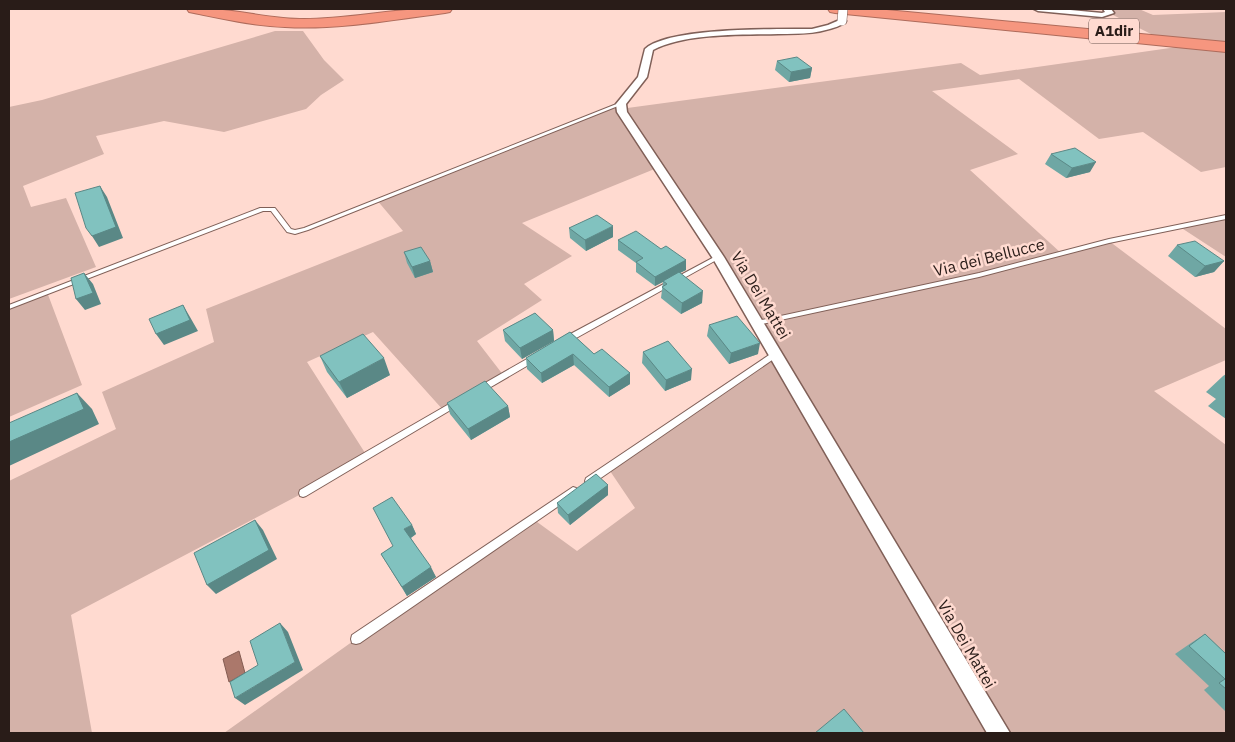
<svg xmlns="http://www.w3.org/2000/svg" width="1235" height="742" viewBox="0 0 1235 742" font-family="'IBM Plex Sans',sans-serif">
<rect width="100%" height="100%" fill="#ffdad0"/>
<path fill="#d4b2a9" d="M1101 9H1139L1153 15 1226 12V167L1201 172 1143 132 1099 139 1019 79 932 91 1018 154 970 170 1061 253 1109 241 1226 329V360L1154 391 1226 445V733H224L356 639 533 519 577 551 635 508 608 468 775 354 657 168 522 223 572 256 524 284 542 300 477 341 504 376 444 411 373 332 307 362 367 456 303 493 71 615 92 733H9V481L116 429 102 392 214 342 206 309 403 231 376 199 613 107 620 109 961 63 980 75 1177 47Z
M275 31H303L324 60 344 80 321 95 306 109 224 132 164 121 96 136 104 154 23 186 31 207 66 198 96 267 9 299V107L42 100Z
M1226 217V257L1180 227Z
M47 292 82 385 9 417V306Z"/>
<path fill="#ab786b" stroke="#845c52" d="M239 651 245 673 229 682 223 659Z"/>
<g fill="none" stroke-linecap="round" stroke-linejoin="round">
<defs>
<path id="lane" d="M619 103 623 104 308 230 295 234 287 232 271 211H263L9 309V305L260 208H275L291 229 295 230 304 228Z
M1226 215V219L1109 243 979 277 757 325 753 323 757 321 979 273 1109 239Z
M718 255 720 256V258L569 342H563L562 340 563 338Z
M775 351 779 354 778 356 592 484 589 485 586 484 585 481 586 478Z
M534 355 538 358 537 360 484 391H478L477 389 478 387Z
M456 400 459 401 460 403 459 405 306 496 303 497 300 496 299 493 300 490Z
M573 487 576 488 577 491 576 494 360 643 356 644 352 643 351 639 352 635Z"/>
<path id="street" d="M1034 9H1060L1102 13 1105 12 1103 9H1111L1114 13 1102 17 1038 11Z
M842 19 846 21 845 23C824 34 801 34 778 34 740 35 686 33 653 50L647 77 626 104 627 112 724 257 1010 733H987L712 257 617 112 616 104 638 77 645 49C668 27 777 29 812 29L828 25Z"/>
<path id="highway" d="M187 9C226 6 265 19 304 19 354 19 403 6 452 9L450 12 445 13C392 20 338 30 285 27 254 26 224 19 194 13L189 12Z
M828 9H876L1226 42V52L835 13 830 12Z"/>
</defs>
<use href="#lane" stroke="#806058" stroke-width="2"/>
<use href="#street" stroke="#806058" stroke-width="3"/>
<use href="#highway" stroke="#ae6b5b" stroke-width="2"/>
<use href="#lane" fill="#fff" fill-rule="evenodd"/>
<use href="#street" fill="#fff" fill-rule="evenodd"/>
<use href="#highway" fill="#f6967f" fill-rule="evenodd"/>
<defs>
<path id="street-bridge" d="M842 21 843 9"/>
</defs>
<use href="#street-bridge" stroke="#806058" stroke-width="10" stroke-linecap="butt"/>
<use href="#street-bridge" stroke="#fff" stroke-width="9"/>
</g>
<path fill="#6fa7a4" d="M777 61 812 68 810 78 789 82 775 70Z
M1051 154 1090 172 1066 178 1045 164Z
M569 228 613 237 586 251 570 238Z
M618 240 661 249 686 260V270L679 273 702 303 681 314 661 298 663 282 655 286 636 272V263L618 250Z
M1177 245 1224 261 1214 272 1195 277 1168 256Z
M404 252 430 261 433 272 415 278 407 263Z
M709 325 758 354 729 364 707 336Z
M503 330H553L554 341 522 359 505 341Z
M570 332 594 354 630 373V384L609 397 574 365 542 383 527 369 526 358Z
M643 352 691 380 665 391 642 363Z
M320 356 390 375 347 398 327 372Z
M1226 374V419L1208 406 1216 399 1206 392 1223 376Z
M447 403 508 406 510 417 471 440 450 414Z
M608 485V495L570 525 558 513 557 503Z
M412 525 416 534 411 538 436 577 407 596 381 554 393 546Z
M1205 634 1226 654V712L1204 690 1209 686 1175 654 1191 643Z"/>
<path fill="#5a8886" d="M812 68 810 78 789 82 791 72Z
M1096 162 1090 172 1066 178 1072 168Z
M100 186 107 197 123 238 99 247 92 236Z
M613 226V237L586 251 585 240Z
M686 260V270L655 286V277Z
M430 261 433 272 415 278 412 267Z
M1224 261 1214 272 1195 277 1205 266Z
M84 273 93 284 101 304 85 310 76 299Z
M703 291 702 303 681 314 682 303Z
M183 305 190 317 198 331 164 345 156 334Z
M553 330 554 341 522 359 520 348Z
M760 343 758 354 729 364 731 353Z
M573 354 574 365 542 383 541 373Z
M384 358 390 375 347 398 339 382Z
M692 369 691 380 665 391 666 380Z
M630 373V384L609 397V387Z
M77 393 92 409 99 424 9 466V442Z
M508 406 510 417 471 440 468 429Z
M608 485V495L570 525 568 515Z
M255 520 263 530 277 559 216 594 207 585Z
M412 525 416 534 409 539 404 529Z
M431 567 436 577 407 596 402 587Z
M280 623 288 632 303 670 245 705 235 698 295 662Z"/>
<path fill="#81c2bf" stroke="#5a8886" d="M797 57 812 68 791 72 777 61Z
M1075 148 1096 162 1072 168 1051 154Z
M100 186 116 227 92 236 86 228 75 193Z
M597 215 613 226 585 240 569 228Z
M636 231 661 249 666 246 686 260 655 277 636 262 643 258 618 240Z
M1195 241 1224 261 1205 266 1177 245Z
M421 247 430 261 412 267 404 252Z
M679 272 703 291 682 303 662 287 667 284 663 281Z
M84 273 93 293 76 299 71 278Z
M183 305 190 320 156 334 149 319Z
M535 313 553 330 520 348 503 330Z
M737 316 760 343 731 353 709 325Z
M570 332 594 354 602 349 630 373 609 387 573 354 541 373 526 358Z
M363 334 384 358 339 382 320 356Z
M668 341 692 369 666 380 643 352Z
M485 381 508 406 468 429 447 403Z
M77 393 84 409 9 442V423Z
M596 474 608 485 568 515 557 503Z
M392 497 412 525 404 529 431 567 402 587 381 554 393 546 373 508Z
M255 520 269 550 207 585 194 553Z
M280 623 295 662 235 698 230 682 258 665 250 641Z
M1205 634 1226 654V689L1219 683 1225 679 1189 646Z
M844 709 864 733H815Z"/>
<g text-anchor="middle" stroke-width="5" stroke-linejoin="round" paint-order="stroke">
<rect fill="#ffdad0" stroke="#69554f" stroke-width="1" x="1089" y="18.5" width="50" height="25" rx="4"/>
<g font-size="15" font-weight="bold" fill="#291c18">
<text x="1114" y="36">A1dir</text>
</g>
<g font-size="16" fill="#291c18" stroke="#ffdad0">
<text transform="translate(989 257) rotate(-14)" y="6">Via dei Bellucce</text>
<text transform="translate(761 295) rotate(59)" y="6">Via Dei Mattei</text>
<text transform="translate(967 644) rotate(60)" y="6">Via Dei Mattei</text>
</g>
</g>
<rect width="1235" height="742" fill="none" stroke="#291c18" stroke-width="20"/>
</svg>
